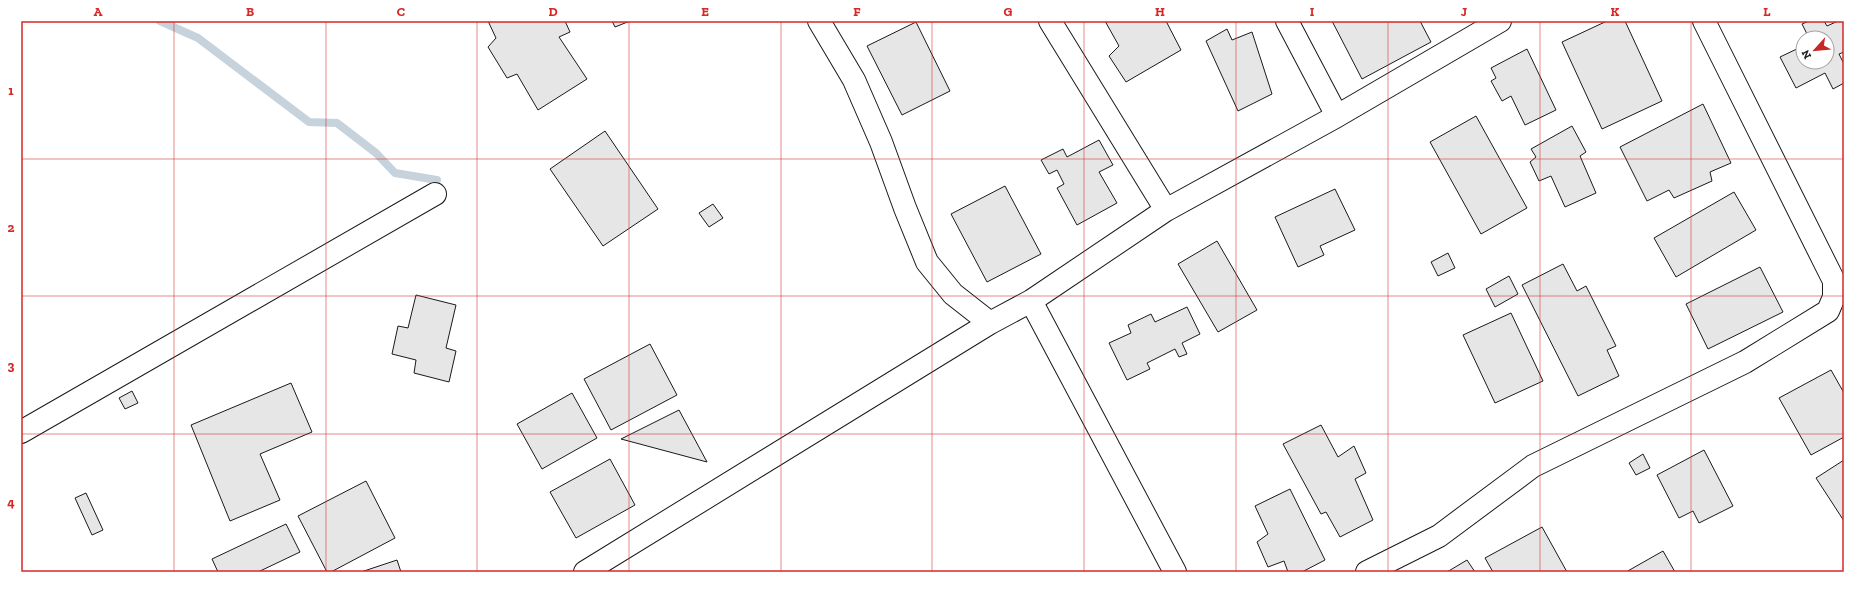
<svg xmlns="http://www.w3.org/2000/svg" width="1865" height="593" viewBox="0 0 1865 593" font-family="'Zilla Slab',serif">
<rect width="100%" height="100%" fill="#fff"/>
<g fill="none" stroke-linecap="round" stroke-linejoin="round">
<path stroke="#c6d2dc" stroke-width="8" d="M160 21 198 38 309 122 337 123 376 153 395 173 437 180"/>
</g>
<path fill="#e6e6e6" stroke="#1a1a1a" d="M488 21H565L570 32 559 37 587 79 538 110 517 74 507 78 488 47 496 38Z
M612 21H630L615 27Z
M1105 21H1166L1181 50 1126 82 1109 56 1119 46Z
M1332 21H1420L1431 42 1362 79Z
M1607 21H1625L1662 101 1602 129 1562 42Z
M1809 21H1824L1827 26 1838 21H1844V52L1839 54 1844 64V83L1833 89 1825 73 1796 88 1780 57 1803 46V62H1827V38H1809L1802 24Z
M916 22 950 91 902 115 867 46Z
M1227 29 1232 40 1252 32 1272 94 1238 111 1206 41Z
M1527 49 1556 110 1525 125 1511 96 1502 101 1491 81 1496 78 1491 68Z
M1703 104 1731 163 1710 172 1712 181 1674 198 1669 190 1647 201 1620 147Z
M1476 116 1527 208 1481 234 1430 142Z
M1572 126 1586 152 1580 156 1596 193 1565 207 1551 176 1539 181 1530 162 1536 157 1531 149Z
M605 131 658 209 603 246 550 169Z
M1099 140 1113 165 1099 172 1117 203 1077 225 1057 188 1064 184 1057 170 1049 174 1041 160 1063 149 1067 157Z
M1005 186 1041 254 987 282 951 214Z
M1335 189 1355 230 1320 246 1324 255 1298 267 1275 217Z
M1734 192 1756 230 1676 277 1654 238Z
M713 204 723 218 709 227 699 213Z
M1217 241 1257 310 1218 332 1178 264Z
M1448 253 1455 268 1438 276 1431 262Z
M1563 264 1577 291 1586 286 1616 346 1607 350 1619 376 1578 396 1522 285Z
M1760 267 1783 312 1708 349 1686 304Z
M1509 276 1518 294 1495 307 1486 289Z
M416 295 456 305 446 348 456 351 449 382 414 373 416 360 392 354 398 326 408 328Z
M1187 307 1200 334 1182 343 1187 354 1179 357 1175 349 1147 363 1150 369 1127 380 1109 343 1131 333 1128 325 1151 314 1155 322Z
M1511 313 1543 381 1495 403 1463 335Z
M650 344 677 395 611 430 584 379Z
M1831 370 1844 393V437L1811 455 1779 398Z
M291 383 312 432 260 454 280 500 230 521 191 425Z
M132 391 138 403 125 409 119 398Z
M572 393 597 438 542 469 517 424Z
M679 410 707 462 621 439Z
M1321 425 1338 457 1354 446 1366 473 1355 479 1373 520 1340 537 1326 512 1321 514 1283 444Z
M1704 450 1733 506 1699 523 1693 511 1679 518 1657 475Z
M1643 454 1650 468 1636 475 1629 463Z
M610 459 635 505 576 538 550 492Z
M1844 460V521L1816 478Z
M366 481 395 538 331 572H327L298 516Z
M1290 489 1325 560 1302 572H1288L1284 561 1268 567 1257 542 1268 534 1255 506Z
M86 493 103 530 92 535 75 498Z
M286 524 300 552 258 572H218L212 559Z
M1542 527 1567 572H1493L1485 558Z
M1663 551 1675 572H1626Z
M397 560 401 572H361Z
M1467 560 1475 572H1447Z"/>
<g fill="none" stroke-linecap="round" stroke-linejoin="round">
<defs>
<path id="street" d="M819 21 854 80 881 142 905 208 927 262 953 294 990 323
M1050 21 1166 210
M1287 21 1337 116
M1031 301 1175 572
M21 432 435 194
M585 572 990 323 1031 301 1166 210 1337 116 1500 21
M1367 572 1439 536 1533 466 1745 362 1828 311 1834 297V281L1704 21"/>
</defs>
<use href="#street" stroke="#1a1a1a" stroke-width="24"/>
<use href="#street" stroke="#fff" stroke-width="22"/>
</g>
<path fill="none" stroke="#d62828" stroke-width="1" stroke-opacity="0.55" d="M174 21V572M326 21V572M477 21V572M629 21V572M781 21V572M932 21V572M1084 21V572M1236 21V572M1388 21V572M1540 21V572M1691 21V572M21 159H1844M21 296H1844M21 434H1844"/>
<rect width="1865" height="593" fill="none" stroke="#ffffff" stroke-width="44"/>
<g transform="translate(1815 50) rotate(243)"><circle r="19" fill="#ffffff" stroke="#a3a3a3"/>
<path d="M0-3L7 15L0 10L-7 15Z" fill="#c62828"/>
<text y="-6" font-size="11" font-weight="bold" text-anchor="middle" fill="#1a1a1a">N</text>
</g>
<rect x="22" y="22" width="1821" height="549" fill="none" stroke="#d62828" stroke-width="1.5"/>
<g font-size="13" text-anchor="middle" font-weight="bold" fill="#d62828">
<text x="98" y="16">A</text>
<text x="250" y="16">B</text>
<text x="401" y="16">C</text>
<text x="553" y="16">D</text>
<text x="705" y="16">E</text>
<text x="857" y="16">F</text>
<text x="1008" y="16">G</text>
<text x="1160" y="16">H</text>
<text x="1312" y="16">I</text>
<text x="1464" y="16">J</text>
<text x="1615" y="16">K</text>
<text x="1767" y="16">L</text>
<text x="11" y="95">1</text>
<text x="11" y="232">2</text>
<text x="11" y="370">3</text>
<text x="11" y="507">4</text>
</g>
</svg>
